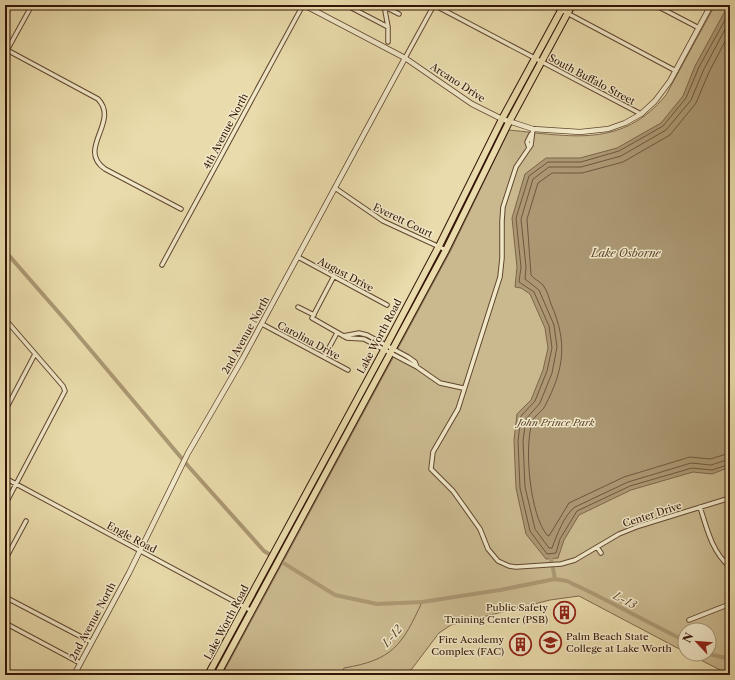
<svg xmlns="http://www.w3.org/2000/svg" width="735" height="680" viewBox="0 0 735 680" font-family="'Libre Caslon Text',serif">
<rect width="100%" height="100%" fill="#e9dbab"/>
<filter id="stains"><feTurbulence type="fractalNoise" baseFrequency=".005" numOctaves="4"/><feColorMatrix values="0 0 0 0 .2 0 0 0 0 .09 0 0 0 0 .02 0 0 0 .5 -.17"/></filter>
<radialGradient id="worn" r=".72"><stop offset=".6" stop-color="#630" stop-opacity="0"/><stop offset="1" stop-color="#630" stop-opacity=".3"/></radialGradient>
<path fill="#cab98f" stroke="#7e674b" d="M715 5H730V675L689 654H709V630H685V652L579 596 550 600 451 625 439 633 411 670 384 675H222L451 250 509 130C570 136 622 149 666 95Z"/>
<path fill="#ab9873" stroke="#7b6448" d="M730 5V467L712 474 693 472 631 490 579 515 564 540 558 558 546 559 526 534 516 488 514 440 517 414 531 400 543 370 548 348 545 328 530 294 521 288 515 287 517 267 512 218 525 174 546 158H580L617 148 661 123 683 96 695 66 724 13Z"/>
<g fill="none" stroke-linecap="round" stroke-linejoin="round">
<path stroke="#6f563d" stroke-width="1" d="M730 11 699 67 686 98 663 126 619 151 581 162H548L529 176 516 218 521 267 519 282 534 292 549 326 552 348 547 371 535 401 521 416 518 441 520 488 530 531 547 554 556 553 560 539 577 511 630 486 692 468 712 470 730 464
M730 20 704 69 691 100 666 130 621 156 581 167H549L533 179 521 219 526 267 525 279 539 290 554 325 557 347 552 373 540 403 526 419 523 441 525 487 535 529 549 548H552C557 535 564 515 575 507L628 482 691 463 711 465 730 459
M730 32 709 72 696 103 670 135 623 162 582 173H552L538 183 527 219 531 275C534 279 539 281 543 285 547 290 549 298 551 304 568 343 564 369 545 406 542 412 533 416 532 423 524 448 530 515 547 535L549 536 569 503 624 477 690 457 710 459 730 453"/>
<path stroke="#7b6448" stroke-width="1" d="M340 675 344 668C392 660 402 646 422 602"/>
<path stroke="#ab9873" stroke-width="4" d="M5 251 67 322 189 467 264 551 335 595 377 604 422 602 500 590 555 579 567 581 594 594 685 641
M551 558 555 579
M709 654 730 659"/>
<defs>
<path id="minor" d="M346 5 388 27
M384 5 388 27V42
M434 5 641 114
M552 5 676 71
M655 5 699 28
M386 9H389L399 14
M7 50 98 99C120 122 76 149 105 169L181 209
M5 54 32 5
M405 58 434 5
M533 129 531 145 516 167 503 207 502 221V258L500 277 458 409 433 452 431 469 453 491 480 529 488 549 498 561 509 566 516 567 561 564 575 560 619 534 639 526 730 498
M529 148 527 142 531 134
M335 188 383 221 446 250
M298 257 387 305
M162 265 303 5
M334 276 312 318 347 338 364 339 417 367 440 383 463 388
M298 307 314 315
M5 319 63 386 65 391 5 505
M262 324 348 370
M343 336 359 333 367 335 408 357 415 362 417 367
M324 357 337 333
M5 411 35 354
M5 478 252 611
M700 507C707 529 712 552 730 567
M597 547 601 553
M5 560 26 521
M5 597 91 642
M689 620 730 604
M5 623 80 663
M5 671 13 675"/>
<path id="tertiary" d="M304 5 405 58 472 104 502 119 533 129 580 132 608 129 625 123 641 114 655 101 670 81 711 5
M74 675 129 573 188 453 243 358 405 58"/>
<path id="primary" d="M208 675 384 350 439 246 502 119 564 5
M217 675 446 250 509 122 572 5"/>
</defs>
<use href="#minor" stroke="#604630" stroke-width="5.5"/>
<use href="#tertiary" stroke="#604630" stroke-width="6"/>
<use href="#primary" stroke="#331507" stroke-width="8"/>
<use href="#minor" stroke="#f1e8c8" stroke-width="3.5"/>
<use href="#tertiary" stroke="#f1e8c8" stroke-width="4.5"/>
<use href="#primary" stroke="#e9dbab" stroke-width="6"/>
</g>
<defs>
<symbol id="building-ring" viewBox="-11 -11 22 22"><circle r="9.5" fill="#f1e8c8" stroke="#8f2418" stroke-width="1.5"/><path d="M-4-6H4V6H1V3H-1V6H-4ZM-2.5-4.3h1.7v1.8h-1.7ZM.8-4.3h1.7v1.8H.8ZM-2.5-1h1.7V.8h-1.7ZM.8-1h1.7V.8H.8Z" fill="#8f2418"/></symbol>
<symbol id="university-ring" viewBox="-11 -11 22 22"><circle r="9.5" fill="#f1e8c8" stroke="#8f2418" stroke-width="1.5"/><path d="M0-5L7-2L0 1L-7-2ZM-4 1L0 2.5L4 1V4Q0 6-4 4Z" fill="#8f2418"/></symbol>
</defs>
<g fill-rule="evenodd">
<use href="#building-ring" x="552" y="600" width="25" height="25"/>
<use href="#university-ring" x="538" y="630" width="25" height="25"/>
<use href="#building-ring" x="508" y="632" width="25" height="25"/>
</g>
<g text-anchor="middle" stroke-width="3" stroke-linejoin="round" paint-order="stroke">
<g font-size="10" fill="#331507" stroke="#f1e8c8">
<text transform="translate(592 79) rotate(28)" y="4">South Buffalo Street</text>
<text transform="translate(458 82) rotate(33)" y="4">Arcano Drive</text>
<text transform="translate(225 131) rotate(-62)" y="4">4th Avenue North</text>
<text transform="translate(403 220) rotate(26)" y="4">Everett Court</text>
<text transform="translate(346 274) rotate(28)" y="4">August Drive</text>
<text transform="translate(245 335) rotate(-61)" y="4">2nd Avenue North</text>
<text transform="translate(379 336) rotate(-62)" y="4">Lake Worth Road</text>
<text transform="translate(309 340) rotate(28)" y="4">Carolina Drive</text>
<text transform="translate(652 514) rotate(-18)" y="4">Center Drive</text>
<text transform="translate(132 537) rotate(28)" y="4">Engle Road</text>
<text transform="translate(92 621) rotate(-62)" y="4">2nd Avenue North</text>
<text transform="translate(226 622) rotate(-62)" y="4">Lake Worth Road</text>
</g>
<g font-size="10" font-style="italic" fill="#604630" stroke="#f1e8c8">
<text x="556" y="426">John Prince Park</text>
</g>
<g font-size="10" fill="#331507" stroke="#f1e8c8" text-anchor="end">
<text x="548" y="611">Public Safety<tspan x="548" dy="12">Training Center (PSB)</tspan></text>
<text x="566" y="640" text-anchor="start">Palm Beach State<tspan x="566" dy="12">College at Lake Worth</tspan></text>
<text x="504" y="643">Fire Academy<tspan x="504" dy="12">Complex (FAC)</tspan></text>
</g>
<g font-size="11" font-style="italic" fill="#634932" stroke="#f1e8c8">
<text x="626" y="257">Lake Osborne</text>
<text transform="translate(625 600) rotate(28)" y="4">L-13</text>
<text transform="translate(392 636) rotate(-49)" y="4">L-12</text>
</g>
</g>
<rect width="735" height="680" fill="none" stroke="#e9dbab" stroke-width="20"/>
<rect x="6" y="6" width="723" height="668" fill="none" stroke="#331507" stroke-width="2"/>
<rect x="10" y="10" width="715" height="660" fill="none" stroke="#331507"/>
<g transform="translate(697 642) rotate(296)"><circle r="19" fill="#f1e8c8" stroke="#a5947b"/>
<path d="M0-3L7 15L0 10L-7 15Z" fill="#8f2418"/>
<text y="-6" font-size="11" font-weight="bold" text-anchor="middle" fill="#331507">N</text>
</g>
<rect width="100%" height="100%" filter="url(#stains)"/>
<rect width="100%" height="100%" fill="url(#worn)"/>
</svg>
